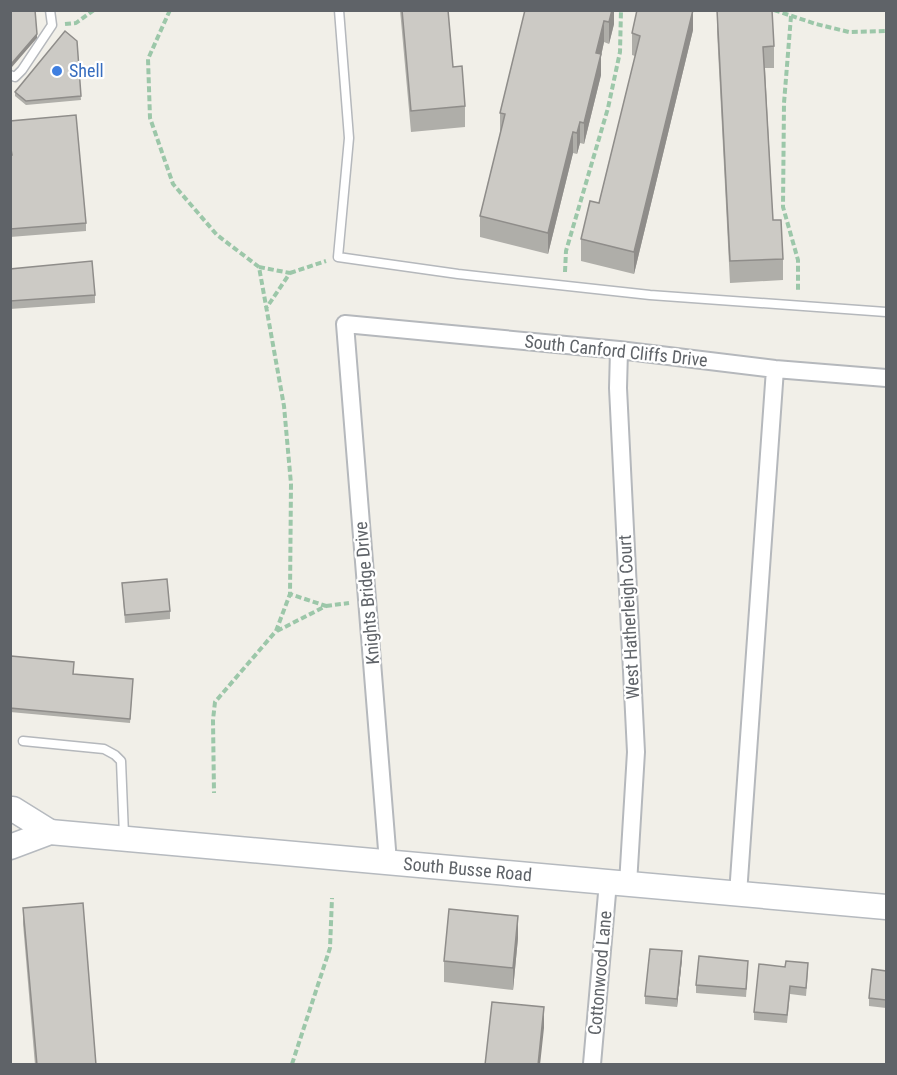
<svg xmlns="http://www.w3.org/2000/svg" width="897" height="1075" viewBox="0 0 897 1075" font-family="'Roboto Condensed',sans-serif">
<rect width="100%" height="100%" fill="#f1efe8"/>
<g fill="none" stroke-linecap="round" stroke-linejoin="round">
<defs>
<path id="service" d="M339 10 349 138 338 257 458 274 650 295 886 312
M10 75 15 77 22 70 52 25 50 10
M23 741 104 749 115 755 121 761 124 835"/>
<path id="minor" d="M619 350 618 388 636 752 628 884
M388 862 345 324 619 350 775 369 886 378
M738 894 775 369
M592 1064 608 882"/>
<g id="secondary">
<path d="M10 809H13L50 832"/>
<path id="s1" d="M10 847 50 832 886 907"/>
</g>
</defs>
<use href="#service" stroke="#b5b8bc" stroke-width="11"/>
<use href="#minor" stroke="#b5b8bc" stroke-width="20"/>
<use href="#secondary" stroke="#b6babf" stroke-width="27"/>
<path stroke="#9cc7a9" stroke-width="4" stroke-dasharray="6 3" stroke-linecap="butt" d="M170 10 148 59 150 118 173 184 217 235 259 267 284 406 291 484 290 594 276 631 215 702 213 720 214 793
M774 10 816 24 849 32 886 31
M791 16 784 103 783 207 798 260V292
M65 24 76 23 94 10
M259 267 290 273 267 307
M565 272 566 251 608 108 620 52 621 10
M290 273 326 261
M326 606 349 603
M277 631 326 606 290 594
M292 1064 330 948 332 898"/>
<use href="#service" stroke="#fff" stroke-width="8"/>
<use href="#minor" stroke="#fff" stroke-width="16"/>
<use href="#secondary" stroke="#fff" stroke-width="24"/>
</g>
<path fill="#afaea9" d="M400 10H448L453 67 465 106V127L411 132Z
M614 10V24L609 44 604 42 601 56V75L584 144 580 143 577 154 573 153 548 254 480 237V216L500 134V113Z
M693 10V30L634 274 581 261V239L599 203 635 56 632 55V33Z
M717 10 774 46V68H765L773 220 783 259V280L730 283 717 31Z
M77 41 81 100 26 105 15 96V92Z
M10 121 86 223V231L10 237Z
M10 269 95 295V303L10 309Z
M122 583 170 611V619L125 623Z
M10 663 73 674 133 679 130 723 10 712Z
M23 908 96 1065H35L23 924Z
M518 938 513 990 444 982V961Z
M682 959 677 1007 645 1004V996Z
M748 969 746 997 696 993V985Z
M808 971 806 996 790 994 787 1023 754 1020V1012Z
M886 971V1008L869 1006V998Z"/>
<path fill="#8f8d8a" d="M612 10H614V24L609 44V22Z
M693 10V30L634 274V252Z
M604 21V42L601 56V75L584 144V123L596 53Z
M37 34V38L12 67V63Z
M580 122V143L577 154V133Z
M573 132V153L548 254V233Z
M518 916V938L513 990V968Z
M682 951V959L677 1007V999Z
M544 1007V1028L540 1065H538Z"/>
<path fill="#cccac5" stroke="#8f8d8a" stroke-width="1.5" d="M10 10H35L37 34 12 63 10 61Z
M402 10H448L453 67 462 66 465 106 411 111Z
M525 10H612L609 22 604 21 596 53 601 54 584 123 580 122 577 133 573 132 548 233 480 216 505 114 500 113Z
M637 10H693L634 252 581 239 590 201 599 203 640 36 632 33Z
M717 10H772L774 46 763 47 773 220H781L783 259 730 261Z
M65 31 77 41 81 96 26 101 15 92Z
M76 115 86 223 10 229V156L12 155 10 143V121Z
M92 261 95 295 10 301V269Z
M167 579 170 611 125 615 122 583Z
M11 656 74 662 73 674 133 679 130 719 10 708Z
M83 903 96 1065H37L23 908Z
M449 909 518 916 513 968 444 961Z
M650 949 682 951 677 999 645 996Z
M699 956 748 961 746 989 696 985Z
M786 961 808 963 806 988 790 986 787 1015 754 1012 759 964 785 967Z
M872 969 886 971V1000L869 998Z
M492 1002 544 1007 538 1065H485Z"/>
<circle fill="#3f7fe0" stroke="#fff" stroke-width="2" cx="57" cy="71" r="6"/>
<g text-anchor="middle" stroke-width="4.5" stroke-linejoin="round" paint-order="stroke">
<g font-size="18" fill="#366cbe" stroke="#fff" text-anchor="start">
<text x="69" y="77">Shell</text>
</g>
<g font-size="18" fill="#5f6368" stroke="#fff">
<text transform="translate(616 351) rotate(6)" y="6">South Canford Cliffs Drive</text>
<text transform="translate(367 593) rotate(-95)" y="6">Knights Bridge Drive</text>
<text transform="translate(629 617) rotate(-93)" y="6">West Hatherleigh Court</text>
<text dy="6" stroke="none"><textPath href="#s1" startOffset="462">South Busse Road</textPath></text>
<text transform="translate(600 973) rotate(-85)" y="6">Cottonwood Lane</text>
</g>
</g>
<rect width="897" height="1075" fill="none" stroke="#5f6368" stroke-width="24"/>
</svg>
